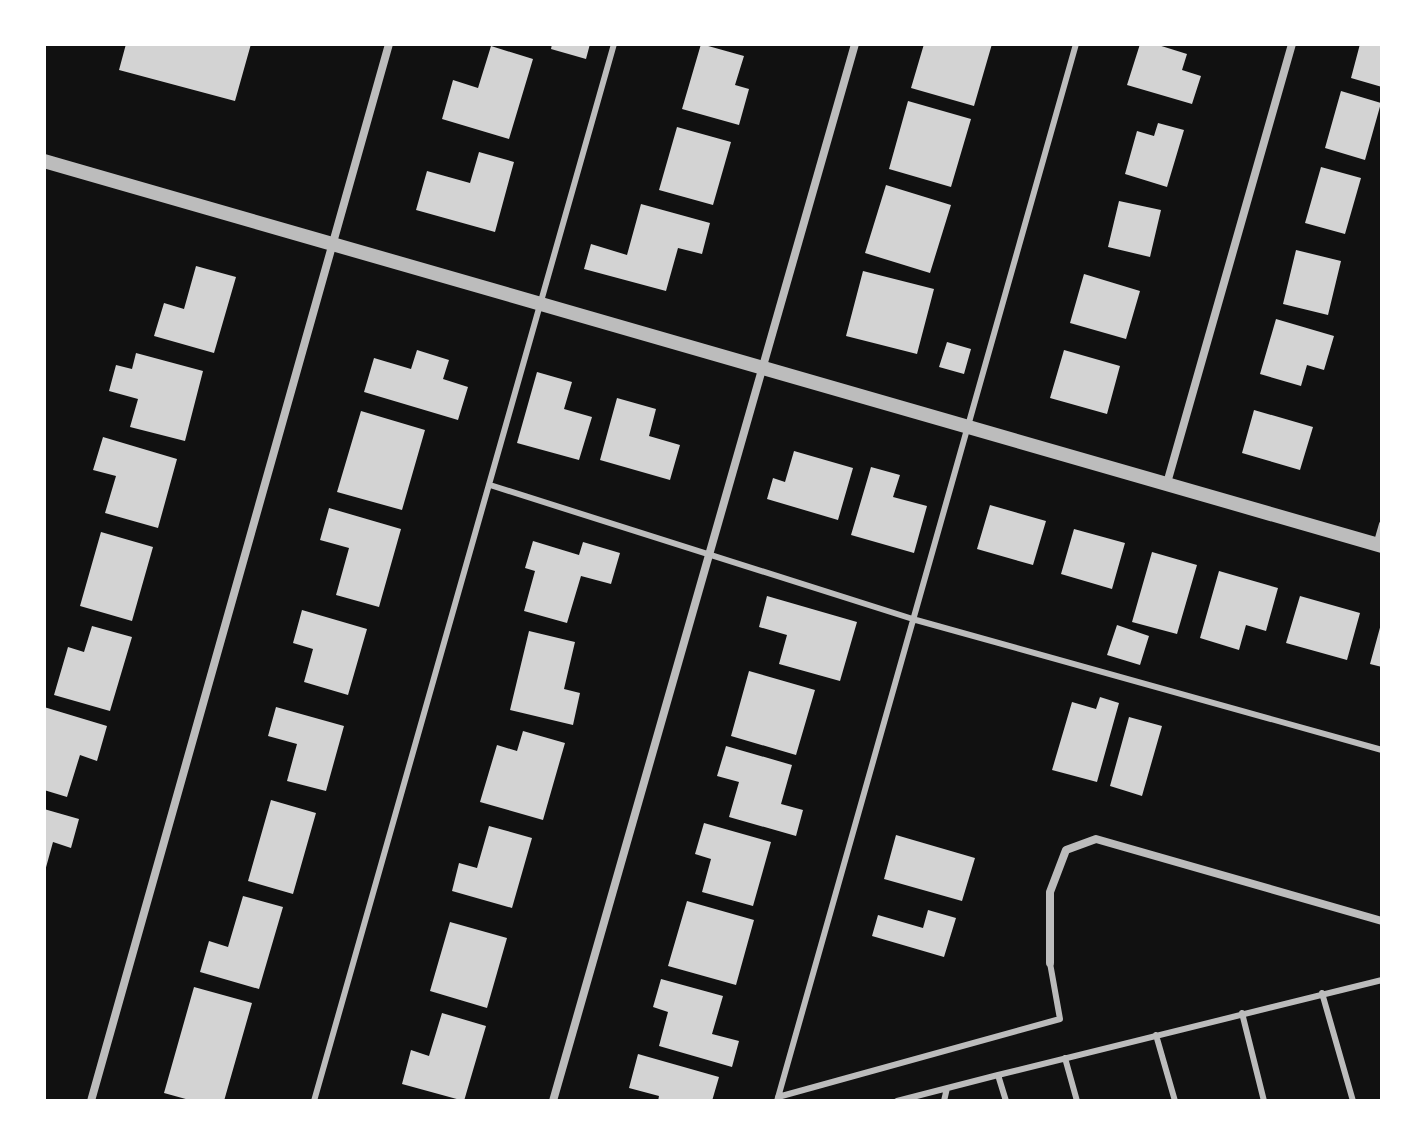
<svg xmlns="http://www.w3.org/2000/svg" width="1426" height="1145" viewBox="0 0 1426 1145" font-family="Mulish,sans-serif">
<rect width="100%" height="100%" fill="#111"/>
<path fill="#d3d3d3" d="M126 44H251L235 101 119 70Z
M552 44H590L586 59 551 49Z
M701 44 744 56 735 85 749 89 739 125 682 109Z
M924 44H992L974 106 911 88Z
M1140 44H1155L1187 54 1182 70 1201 76 1192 104 1127 85Z
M1360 44H1382V87L1351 78Z
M491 46 533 59 509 139 442 119 453 80 478 88Z
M1341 91 1381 103 1365 160 1325 148Z
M908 101 971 119 951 187 889 169Z
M1158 123 1184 130 1167 187 1125 174 1137 131 1154 136Z
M677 127 731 142 713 205 659 190Z
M479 152 514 162 495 232 416 210 427 171 470 183Z
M1321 167 1361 178 1345 234 1305 223Z
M886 185 951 205 930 273 865 253Z
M1119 201 1161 210 1150 257 1108 247Z
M641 204 710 223 702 254 678 248 666 291 584 269 591 244 627 255Z
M1296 250 1341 261 1328 315 1283 304Z
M196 266 236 277 214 353 154 336 164 303 184 309Z
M863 271 934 289 917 354 846 336Z
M1084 274 1140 291 1126 339 1070 323Z
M1276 319 1334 336 1324 370 1307 365 1301 386 1260 374Z
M947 342 971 349 964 374 939 367Z
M417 350 449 360 443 379 468 387 458 420 364 392 374 358 411 369Z
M1064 350 1120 366 1107 414 1050 398Z
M136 353 203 371 185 441 130 427 138 399 109 391 116 365 132 369Z
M537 372 572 382 564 409 592 417 579 460 517 443Z
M617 398 656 409 649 436 680 445 670 480 600 460Z
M1254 410 1313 427 1300 470 1242 453Z
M361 411 425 430 402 510 337 492Z
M103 437 177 459 158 528 105 513 116 476 93 470Z
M794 451 853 468 838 520 767 499 773 478 785 482Z
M871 467 900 475 893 497 927 506 914 553 851 535Z
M990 505 1046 521 1033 565 977 549Z
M329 508 401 529 379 607 336 595 349 548 320 540Z
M1074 529 1125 543 1112 589 1061 574Z
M101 532 153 547 132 621 80 606Z
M533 541 579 555 583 542 620 553 611 584 581 576 567 623 524 611 535 571 525 568Z
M1152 552 1197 565 1177 634 1132 622Z
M1219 571 1278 588 1266 631 1246 625 1239 650 1200 638Z
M767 596 857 622 840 681 779 664 787 635 759 627Z
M1300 596 1360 613 1347 660 1286 643Z
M302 610 367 629 348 695 304 682 313 649 293 643Z
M1381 624 1382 625V667L1370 664Z
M1117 625 1149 636 1140 665 1107 655Z
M92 626 132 637 110 711 54 695 68 647 84 652Z
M529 631 575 642 564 689 580 693 573 725 510 710Z
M749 671 815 690 796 755 731 736Z
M1100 697 1119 703 1097 782 1052 770 1072 702 1096 709Z
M44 707 107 726 97 761 80 755 67 797 44 790Z
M276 707 344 726 326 791 287 781 297 744 268 736Z
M1129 717 1162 726 1142 796 1110 786Z
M523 731 565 743 543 820 480 802 497 745 517 751Z
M726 746 792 765 781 804 803 810 796 836 729 817 739 782 717 776Z
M271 800 316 813 293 894 248 881Z
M44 809 79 819 71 848 53 842 45 871Z
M704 823 771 842 753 906 702 892 711 859 695 854Z
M489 826 532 838 512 908 452 891 459 863 477 868Z
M896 835 975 858 962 901 884 879Z
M243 896 283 907 259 989 200 972 209 941 228 947Z
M687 901 754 920 736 985 668 966Z
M928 910 956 918 944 957 872 936 878 915 923 928Z
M450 922 507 938 487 1008 430 991Z
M661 979 723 996 712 1034 739 1041 732 1067 659 1046 668 1012 653 1007Z
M194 987 252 1003 224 1101H193L164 1093Z
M442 1013 486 1026 464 1101 402 1084 411 1050 429 1056Z
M638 1054 719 1077 712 1101H658L659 1096 629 1088Z"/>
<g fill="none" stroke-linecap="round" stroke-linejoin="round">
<path stroke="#bcbcbc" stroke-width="6" d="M490 485 916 620 1382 750
M1376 545 1382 524
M1322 993 1353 1101
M1242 1013 1264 1101
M1156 1035 1175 1101
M1065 1058 1077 1101
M778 1097 1060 1019 1050 963
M314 1101 614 44
M777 1101 1076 44
M897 1101 998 1075
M944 1101 947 1088
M1006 1101 998 1075 1382 980"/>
<path stroke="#bcbcbc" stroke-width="8" d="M1167 483 1292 44
M1050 963V892L1066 850 1096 839 1382 921
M91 1101 389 44
M553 1101 855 44"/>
<path stroke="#bcbcbc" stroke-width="14" d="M44 161 1382 546"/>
</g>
<rect width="1426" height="1145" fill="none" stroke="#ffffff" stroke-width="92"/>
</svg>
